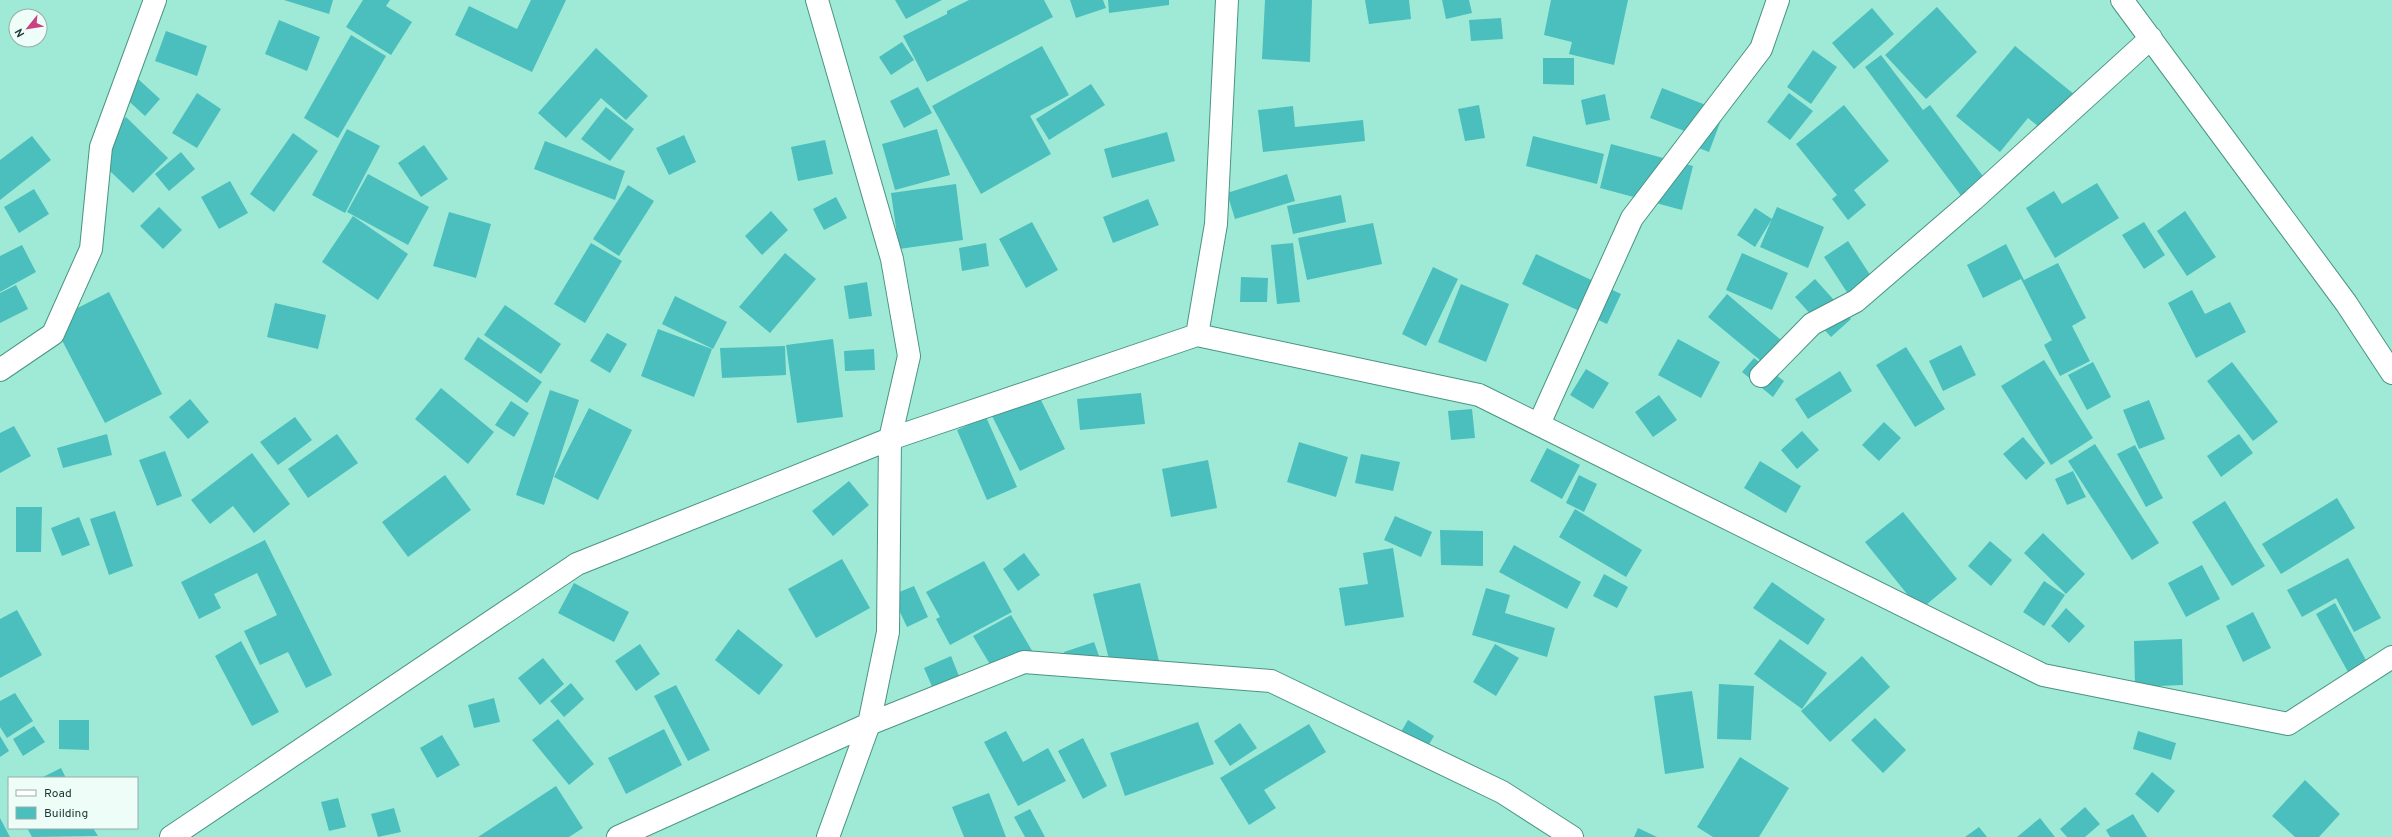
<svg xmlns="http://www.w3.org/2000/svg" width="2392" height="837" viewBox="0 0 2392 837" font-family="Overpass,sans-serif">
<rect width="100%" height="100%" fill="#9fead6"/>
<path fill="#4bbebe" d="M284 0H333L329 14Z
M363 0H390L386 6 412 22 391 55 346 27Z
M531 0H566L532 72 455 35 469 6 517 29Z
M895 0H942L906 19Z
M969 0H1044L1053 17 927 82 903 36 947 14V11Z
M1070 0H1103L1106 8 1076 18Z
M1108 0H1169V5L1109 13Z
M1265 0H1312L1310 62 1262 59Z
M1365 0H1409L1411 19 1369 24Z
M1442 0H1469L1472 13 1446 19Z
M1551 0H1628L1614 65 1569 54 1572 42 1544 35Z
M1937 7 1977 52 1926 99 1885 55Z
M1872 8 1894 34 1854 69 1832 43Z
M1501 18 1503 39 1471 41 1469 20Z
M279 20 320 37 307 71 265 54Z
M166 31 207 46 197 76 155 61Z
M351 35 386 56 338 138 304 118Z
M902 42 914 60 891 75 879 57Z
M1042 46 1069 95 1030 116 1051 154 981 194 932 106Z
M2015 46 2075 95 2044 131 2028 118 2000 152 1956 116Z
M596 48 648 96 626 120 601 98 566 138 538 113Z
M1813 50 1837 67 1811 104 1787 87Z
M1881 55 1923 110 1930 105 1994 191 1971 209 1865 67Z
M1543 58H1574V85L1543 84Z
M137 78 160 99 145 116 122 95Z
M1091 84 1105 105 1049 140 1036 119Z
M918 87 932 113 904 128 890 101Z
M1662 88 1724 112 1709 152 1686 143 1690 133 1650 118Z
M197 93 221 109 197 148 172 133Z
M1789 93 1813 111 1790 140 1767 122Z
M1605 94 1610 120 1586 125 1581 100Z
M1479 105 1485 138 1465 141 1458 109Z
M1844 105 1889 161 1854 190 1866 205 1848 220 1832 199 1837 195 1796 144Z
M1293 106 1295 127 1363 120 1365 141 1263 152 1258 110Z
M606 107 634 129 610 161 581 139Z
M126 117 168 158 133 193 91 153Z
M347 129 380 146 345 213 312 195Z
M937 129 950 175 895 190 882 144Z
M1167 132 1175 161 1112 178 1104 149Z
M293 133 318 151 274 212 250 194Z
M684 135 696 162 669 175 656 148Z
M32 136 51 160 0 200V160Z
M1533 136 1604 154 1597 184 1526 166Z
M825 140 833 174 798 181 791 147Z
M545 141 625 171 615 200 534 169Z
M1611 144 1693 166 1682 210 1600 188Z
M424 145 448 179 421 197 398 163Z
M181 152 195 169 169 191 155 174Z
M368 174 429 207 408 245 347 212Z
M1287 174 1295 201 1235 219 1227 193Z
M230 181 248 213 219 229 201 197Z
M2097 183 2119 218 2055 258 2026 208 2054 191 2062 204Z
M956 184 963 240 899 249 891 193Z
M628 185 654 201 619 256 593 239Z
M34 189 49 214 19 233 4 207Z
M1341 195 1346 222 1293 234 1287 206Z
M836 197 847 218 824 230 813 209Z
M1148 199 1159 225 1113 243 1103 217Z
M159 207 182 230 163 249 140 226Z
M1777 207 1824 227 1808 268 1760 247Z
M1755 208 1772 219 1755 247 1737 235Z
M771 211 788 230 762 255 745 236Z
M2185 211 2216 257 2187 276 2157 231Z
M449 212 491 224 476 278 433 266Z
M353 216 408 254 378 300 322 262Z
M1032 222 1058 270 1026 288 999 239Z
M2144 222 2165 255 2144 269 2122 235Z
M1373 223 1382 264 1307 280 1298 238Z
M1848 241 1878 287 1854 303 1824 257Z
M591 243 622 261 585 323 554 304Z
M986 243 989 266 962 271 959 248Z
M1293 243 1300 302 1277 304 1271 245Z
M2006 244 2024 280 2058 263 2086 318 2072 326 2090 361 2060 376 2044 345 2052 340 2021 279 1983 298 1967 265Z
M22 245 36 272 0 292V256Z
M785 253 816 279 770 333 739 307Z
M1742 253 1788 273 1772 310 1726 290Z
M1536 254 1621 294 1607 324 1522 284Z
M1433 267 1458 279 1426 346 1402 334Z
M1241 277 1268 278 1267 302H1240Z
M1815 279 1851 319 1831 337 1795 297Z
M867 282 872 316 849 319 844 286Z
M1461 284 1509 304 1486 362 1438 342Z
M16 285 28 309 0 323V293Z
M2192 290 2205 314 2230 302 2246 332 2196 358 2168 303Z
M109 292 162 394 105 423 52 321Z
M1727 294 1796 353 1778 375 1708 317Z
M675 296 727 322 713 349 662 324Z
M275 303 326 315 318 349 267 337Z
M505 305 561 344 541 374 484 335Z
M658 329 712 349 694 397 641 376Z
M607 333 627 344 610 373 590 361Z
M478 337 542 382 527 403 464 359Z
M833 339 843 417 797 423 786 345Z
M1678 339 1720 362 1701 398 1658 375Z
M1961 345 1976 375 1943 391 1929 361Z
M785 346 786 375 722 378 720 348Z
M1906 347 1945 409 1915 427 1876 365Z
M874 349 875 370 845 371 844 351Z
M1754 358 1784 381 1773 397 1742 372Z
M2044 360 2093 438 2051 465 2001 386Z
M2093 362 2111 397 2087 410 2068 375Z
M2232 362 2278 422 2253 441 2207 381Z
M1586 369 1609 383 1593 409 1570 395Z
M1840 371 1852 391 1808 419 1795 399Z
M441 388 494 432 468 464 415 419Z
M550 390 579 400 544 505 516 495Z
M1141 393 1145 424 1080 430 1077 399Z
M1038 394 1065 449 1020 471 992 416Z
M1659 395 1677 420 1653 437 1635 412Z
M190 399 209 422 188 439 169 417Z
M2149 400 2165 439 2139 449 2123 410Z
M511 401 529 413 514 437 495 425Z
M589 408 632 430 598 500 554 477Z
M1472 409 1475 438 1451 440 1448 411Z
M295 417 312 440 278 465 260 442Z
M986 417 1017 487 987 500 957 430Z
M1884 422 1901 438 1879 461 1862 445Z
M14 426 31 456 0 473V433Z
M1802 431 1819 450 1797 469 1781 450Z
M107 434 112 455 63 468 57 448Z
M337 434 358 463 308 498 288 469Z
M2239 434 2253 453 2221 477 2207 456Z
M2023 437 2045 463 2026 480 2003 454Z
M1299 442 1348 457 1336 497 1287 482Z
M2095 444 2159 543 2132 560 2068 461Z
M2135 445 2163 498 2146 507 2117 454Z
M1547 448 1580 465 1562 499 1530 481Z
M165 451 182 496 157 506 139 460Z
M252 453 290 504 254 533 233 506 210 524 191 500Z
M1361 454 1400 462 1393 491 1355 483Z
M1208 460 1217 508 1171 517 1162 469Z
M1760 461 1801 486 1786 513 1744 488Z
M2073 471 2086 497 2067 505 2055 479Z
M445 475 471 510 408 557 382 522Z
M1579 475 1597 484 1584 512 1566 503Z
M849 481 869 505 833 536 812 511Z
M2337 498 2355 528 2281 574 2262 544Z
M2225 501 2265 566 2232 586 2192 522Z
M16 507H42L41 552H16Z
M1575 509 1642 550 1626 577 1559 537Z
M115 511 133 566 109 575 90 519Z
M1903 512 1957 579 1920 610 1865 542Z
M1395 516 1432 532 1421 557 1384 540Z
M79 517 90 545 62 556 51 528Z
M1440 530 1483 531V566L1441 565Z
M2043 533 2085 574 2066 594 2024 553Z
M265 540 332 675 306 688 288 652 260 665 244 631 277 615 257 573 214 594 221 608 199 619 181 582Z
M1990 541 2012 560 1991 586 1968 566Z
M1514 545 1581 582 1567 609 1499 572Z
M1393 548 1404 617 1345 626 1339 588 1368 584 1363 553Z
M1024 553 1040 575 1018 591 1003 569Z
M2348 558 2381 618 2354 632 2336 598 2302 617 2287 590Z
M842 559 870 608 816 638 788 589Z
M984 561 1012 612 950 645 936 619 940 617 926 592Z
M2202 565 2220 599 2186 617 2168 583Z
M1604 574 1628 587 1617 608 1593 596Z
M2044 581 2065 595 2044 626 2023 612Z
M1772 582 1825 619 1808 645 1753 608Z
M574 583 629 612 614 642 558 613Z
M1140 583 1159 661 1112 672 1093 594Z
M914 586 928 617 907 627 892 595Z
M1486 588 1510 595 1505 613 1555 628 1547 657 1472 635Z
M2335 603 2367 662 2348 672 2316 614Z
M2066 608 2085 626 2069 643 2051 626Z
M17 610 42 655 0 678V619Z
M2253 612 2271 648 2243 662 2226 626Z
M1011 615 1037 659 1000 681 973 636Z
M738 629 783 665 759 695 715 660Z
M1780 639 1827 673 1802 709 1754 674Z
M2182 639 2183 685 2135 687 2134 641Z
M241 641 279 712 252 726 215 656Z
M1094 642 1102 664 1071 674 1064 652Z
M640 644 660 674 636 691 615 661Z
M1495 644 1519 658 1496 696 1473 682Z
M951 656 963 686 937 698 924 668Z
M1862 656 1890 687 1830 742 1801 711Z
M543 658 564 684 540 705 518 678Z
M571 683 584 699 564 717 550 701Z
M1719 684 1754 686 1751 740 1717 739Z
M676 685 710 750 688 761 654 696Z
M1692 691 1704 768 1665 774 1654 696Z
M15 693 33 721 7 738 0 727V701Z
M494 698 500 722 474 728 468 705Z
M1875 718 1906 750 1883 773 1851 740Z
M558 719 594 764 569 785 532 740Z
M59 720H89V750L59 749Z
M1408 720 1434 736 1418 763 1392 747Z
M1198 722 1214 764 1125 796 1110 753Z
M1240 723 1257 748 1230 766 1214 741Z
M1309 724 1326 752 1264 790 1276 808 1249 825 1220 778Z
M34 726 45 742 23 756 13 739Z
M664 729 682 765 626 794 608 758Z
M1006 731 1023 762 1048 748 1066 781 1018 806 984 742Z
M2138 731 2176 743 2171 760 2133 749Z
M442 735 460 765 437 778 420 748Z
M0 736 9 751 0 757Z
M1083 738 1107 786 1083 799 1058 751Z
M1740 757 1789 788 1759 837H1713L1697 827Z
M61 768 66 778H41Z
M2152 772 2175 791 2158 813 2135 794Z
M2305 780 2340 814 2319 837H2295L2272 816Z
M556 786 583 828 569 837H478Z
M989 793 1006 837H964L952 807Z
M338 798 346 827 329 831 321 802Z
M2085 807 2100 824 2085 837H2067L2060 829Z
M394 808 401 832 378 837 371 814Z
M1030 809 1045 837H1025L1014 817Z
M2133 814 2147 837H2110L2106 830Z
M0 818 10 837H0Z
M2040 818 2055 837H2017Z
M1979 827 1987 837H1965Z
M27 828H93L98 836 32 837Z
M1638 828 1657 837H1634Z"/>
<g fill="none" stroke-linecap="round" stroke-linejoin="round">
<defs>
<path id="minor" d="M817 0 892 259 909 356 890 439 888 632 869 724 828 837
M2122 0 2346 303 2392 373
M1197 335 1479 395 2043 675 2288 724 2392 657
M0 370 53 334 91 249 101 147 155 0
M1761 376 1812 324 1856 301 1973 200 2151 38
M1539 424 1632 218 1761 49 1778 0
M171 837 577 564 890 439 1197 335 1216 224 1227 0
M618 837 869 724 1024 662 1271 681 1502 792 1572 837"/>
</defs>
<use href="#minor" stroke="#4a9482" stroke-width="24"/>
<use href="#minor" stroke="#fff" stroke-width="22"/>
</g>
<rect x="8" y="777" width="130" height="52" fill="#effdf9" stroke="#99aea9"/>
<rect x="16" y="790" width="20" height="6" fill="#ffffff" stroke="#99aea9"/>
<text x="44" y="797" font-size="12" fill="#193831">Road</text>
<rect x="16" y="807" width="20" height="12" fill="#4bbebe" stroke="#99aea9"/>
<text x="44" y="817" font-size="12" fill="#193831">Building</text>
<g transform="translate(28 28) rotate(240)"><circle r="19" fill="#effdf9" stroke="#99aea9"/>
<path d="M0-3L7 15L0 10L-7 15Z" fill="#c94281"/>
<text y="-6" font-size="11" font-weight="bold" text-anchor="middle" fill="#193831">N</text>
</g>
</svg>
